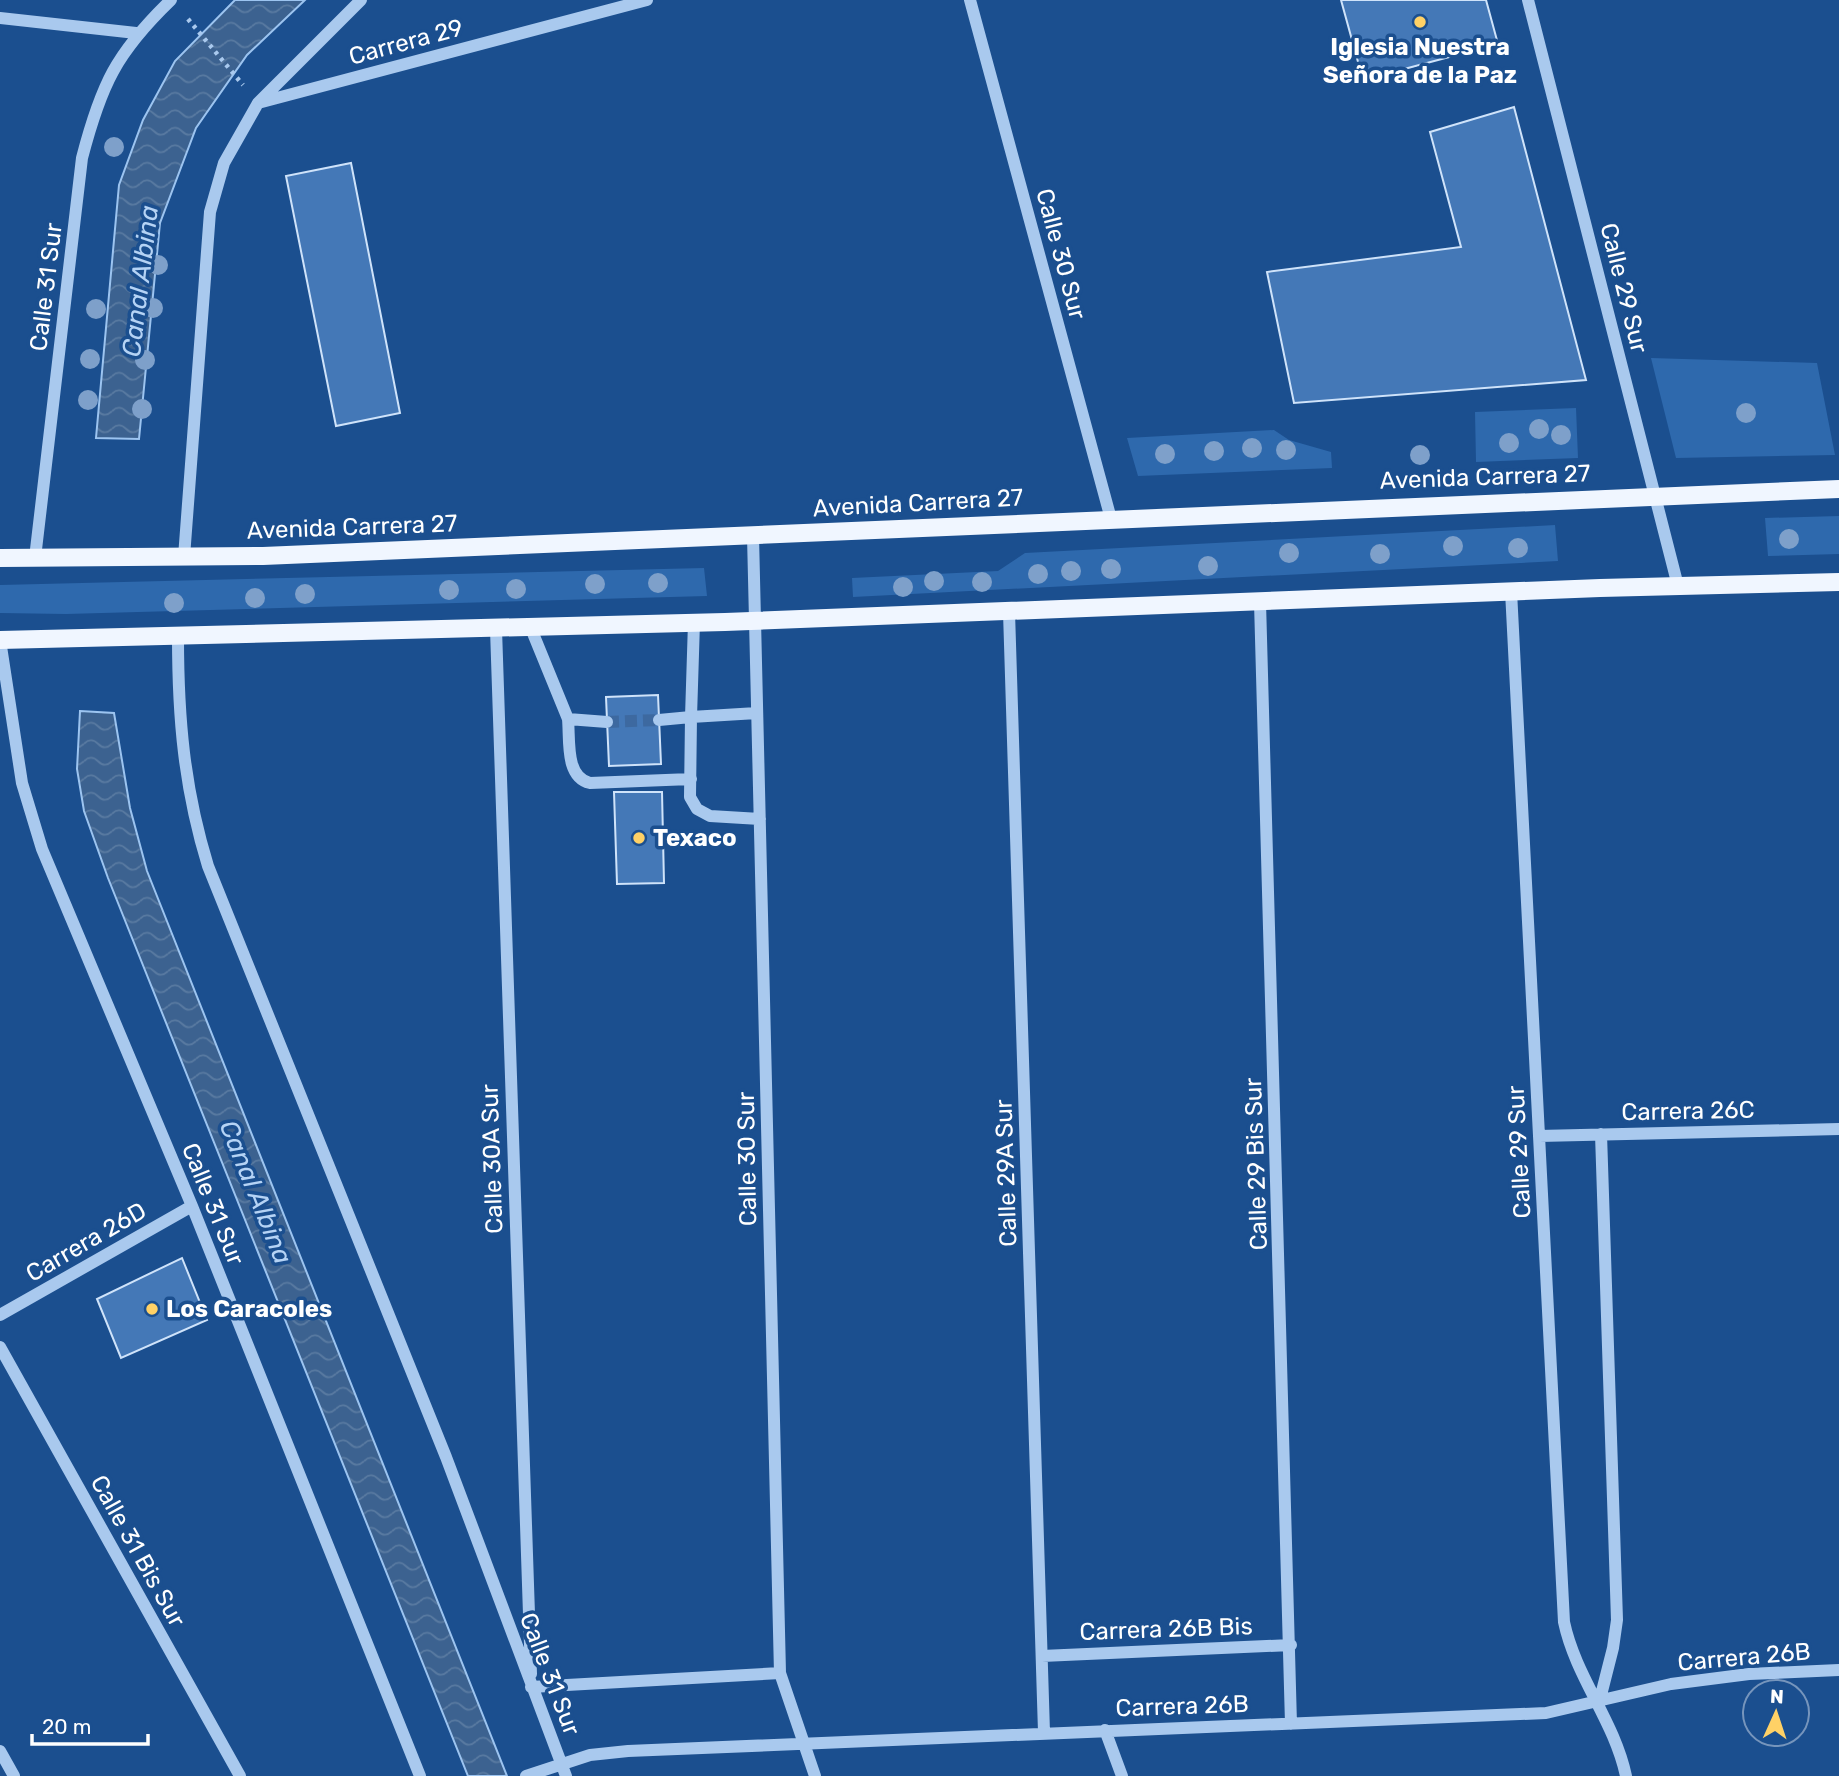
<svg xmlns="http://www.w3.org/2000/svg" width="1839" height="1776" viewBox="0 0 1839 1776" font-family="Rubik,sans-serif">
<defs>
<pattern id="water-waves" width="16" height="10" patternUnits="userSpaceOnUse" patternTransform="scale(1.75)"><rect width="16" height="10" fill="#3c6290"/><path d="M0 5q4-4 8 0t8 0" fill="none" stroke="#597aa1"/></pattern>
</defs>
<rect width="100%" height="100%" fill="#1b4f8f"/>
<path fill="#2e69ad" d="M1651 358 1817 363 1835 455 1676 458Z
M1576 408 1578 458 1476 462 1475 412Z
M1274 430 1289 440 1331 452 1332 468 1138 476 1127 438Z
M1839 516V554L1768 556 1765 518Z
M1555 525 1558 561 853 597 852 578 998 571 1025 553Z
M704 568 707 596 66 614 0 613V585Z"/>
<path fill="url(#water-waves)" stroke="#9cc4f0" stroke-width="2" d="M235 0H305L247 55 196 128 160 223 139 439 96 438 119 185 143 120 175 61Z
M80 711 114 713 130 808 147 871 507 1776H468L108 878 84 811 77 769Z"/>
<path fill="#4478b7" stroke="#cfe3fa" stroke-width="2" d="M1341 0H1486L1498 44 1363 80Z
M1514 107 1586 380 1294 403 1267 272 1461 247 1430 132Z
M351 163 400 413 336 426 286 176Z
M658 695 661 764 609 766 606 697Z
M614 792H662L664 883 617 884Z
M182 1258 207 1320 121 1358 97 1299Z"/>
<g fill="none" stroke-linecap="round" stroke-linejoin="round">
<path stroke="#3d69a0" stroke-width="12" stroke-dasharray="12 6" stroke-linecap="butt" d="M607 722 659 720"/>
<path stroke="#a9c9ee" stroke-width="4.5" stroke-dasharray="3.5 5" stroke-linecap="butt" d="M188 19 243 85"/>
<path stroke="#a9c9ee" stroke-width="12" d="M970 0 1111 519
M1528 0 1678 586
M0 18 136 33
M258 103 647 0
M753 536 780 1673 815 1776
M184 557 210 212 224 163 258 103 361 0
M35 558 82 158C101 85 116 53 171 0
M1511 591 1564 1622C1576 1678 1614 1720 1626 1776
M1260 602 1291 1724
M1009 612 1044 1732
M530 626 568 719 607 722
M496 629 531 1674
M178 637C178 718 184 788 208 866L446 1457 566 1776
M0 640 22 783 42 849 192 1206 420 1776
M757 713 691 717 690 797 697 809 710 816 760 819
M568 719C570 741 565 777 590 783L691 779
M659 720 691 717 694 622
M1539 1136 1839 1129
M0 1315 192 1206
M0 1347 240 1776
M1042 1656 1291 1645
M531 1687 780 1673
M1599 1703 1613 1648 1617 1620 1601 1134
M1105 1730 1122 1776
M0 1751 14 1776
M526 1776 590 1755 628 1751 1546 1713 1671 1684 1749 1674 1839 1670"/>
<path stroke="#f0f6ff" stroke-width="18" d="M0 558 263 556 1839 489
M0 640 725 622 1600 588 1839 582"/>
</g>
<g fill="#7ea0ca">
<circle cx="114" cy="147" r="10"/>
<circle cx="158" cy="265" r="10"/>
<circle cx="153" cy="308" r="10"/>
<circle cx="96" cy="309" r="10"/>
<circle cx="90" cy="359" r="10"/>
<circle cx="145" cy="360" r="10"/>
<circle cx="88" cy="400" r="10"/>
<circle cx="142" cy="409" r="10"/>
<circle cx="1746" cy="413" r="10"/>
<circle cx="1539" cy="429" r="10"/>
<circle cx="1561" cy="435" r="10"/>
<circle cx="1509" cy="443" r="10"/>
<circle cx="1252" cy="448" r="10"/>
<circle cx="1286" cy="450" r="10"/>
<circle cx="1214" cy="451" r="10"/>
<circle cx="1165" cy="454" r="10"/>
<circle cx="1420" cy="455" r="10"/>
<circle cx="1789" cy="539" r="10"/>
<circle cx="1453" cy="546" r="10"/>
<circle cx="1518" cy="548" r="10"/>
<circle cx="1289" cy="553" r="10"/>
<circle cx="1380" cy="554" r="10"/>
<circle cx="1208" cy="566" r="10"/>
<circle cx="1111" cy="569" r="10"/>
<circle cx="1071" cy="571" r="10"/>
<circle cx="1038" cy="574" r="10"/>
<circle cx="934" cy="581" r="10"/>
<circle cx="982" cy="582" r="10"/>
<circle cx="658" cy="583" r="10"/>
<circle cx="595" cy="584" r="10"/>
<circle cx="903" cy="587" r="10"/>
<circle cx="516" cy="589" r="10"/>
<circle cx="449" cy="590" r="10"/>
<circle cx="305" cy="594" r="10"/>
<circle cx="255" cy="598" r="10"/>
<circle cx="174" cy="603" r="10"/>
</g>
<g fill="#ffd166" stroke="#1b4f8f" stroke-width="2.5">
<circle cx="1420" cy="22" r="7"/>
<circle cx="639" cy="838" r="7"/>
<circle cx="152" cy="1309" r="7"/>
</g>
<g text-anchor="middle" stroke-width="7" stroke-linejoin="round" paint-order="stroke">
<g font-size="24" fill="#fff" stroke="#1b4f8f">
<text transform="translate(406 42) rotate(-15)" y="8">Carrera 29</text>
<text transform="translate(1061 254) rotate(75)" y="8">Calle 30 Sur</text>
<text transform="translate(46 287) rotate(-83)" y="8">Calle 31 Sur</text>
<text transform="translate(1624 288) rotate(76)" y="8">Calle 29 Sur</text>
<text transform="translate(1485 477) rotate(-2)" y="8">Avenida Carrera 27</text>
<text transform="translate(918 503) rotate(-3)" y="8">Avenida Carrera 27</text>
<text transform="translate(352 527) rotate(-2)" y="8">Avenida Carrera 27</text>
<text transform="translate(1688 1111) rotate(-1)" y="8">Carrera 26C</text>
<text transform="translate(1519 1152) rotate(-93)" y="8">Calle 29 Sur</text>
<text transform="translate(492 1159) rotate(-92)" y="8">Calle 30A Sur</text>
<text transform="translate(747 1159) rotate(-91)" y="8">Calle 30 Sur</text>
<text transform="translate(1256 1164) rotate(-92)" y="8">Calle 29 Bis Sur</text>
<text transform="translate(1006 1173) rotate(-92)" y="8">Calle 29A Sur</text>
<text transform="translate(213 1204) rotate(68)" y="8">Calle 31 Sur</text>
<text transform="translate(86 1242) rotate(-30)" y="8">Carrera 26D</text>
<text transform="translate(138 1551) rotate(61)" y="8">Calle 31 Bis Sur</text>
<text transform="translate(1166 1629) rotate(-2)" y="8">Carrera 26B Bis</text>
<text transform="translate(1744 1657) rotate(-5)" y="8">Carrera 26B</text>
<text transform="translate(550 1674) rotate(69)" y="8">Calle 31 Sur</text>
<text transform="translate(1182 1706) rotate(-2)" y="8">Carrera 26B</text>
</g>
<g font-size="24" font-weight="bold" fill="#fff" stroke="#1b4f8f" text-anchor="start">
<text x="1420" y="55" text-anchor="middle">Iglesia Nuestra<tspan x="1420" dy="28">Señora de la Paz</tspan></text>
<text x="653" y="846">Texaco</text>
<text x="166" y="1317">Los Caracoles</text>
</g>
<g font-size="26" font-style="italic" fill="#b5d3f5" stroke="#1b4f8f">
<text transform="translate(140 281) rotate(-83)" y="9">Canal Albina</text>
<text transform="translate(256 1192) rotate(68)" y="9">Canal Albina</text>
</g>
</g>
<g transform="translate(1776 1713) rotate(3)"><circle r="33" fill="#1b4f8f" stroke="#7695bc" stroke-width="2"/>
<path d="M0-5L12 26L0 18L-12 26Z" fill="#ffd166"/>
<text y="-10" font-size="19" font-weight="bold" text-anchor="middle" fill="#ffffff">N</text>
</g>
<path d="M32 1734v10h116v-10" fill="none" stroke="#ffffff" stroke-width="3.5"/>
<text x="42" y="1734" font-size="21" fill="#ffffff" stroke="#1b4f8f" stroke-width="5" paint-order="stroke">20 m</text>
</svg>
